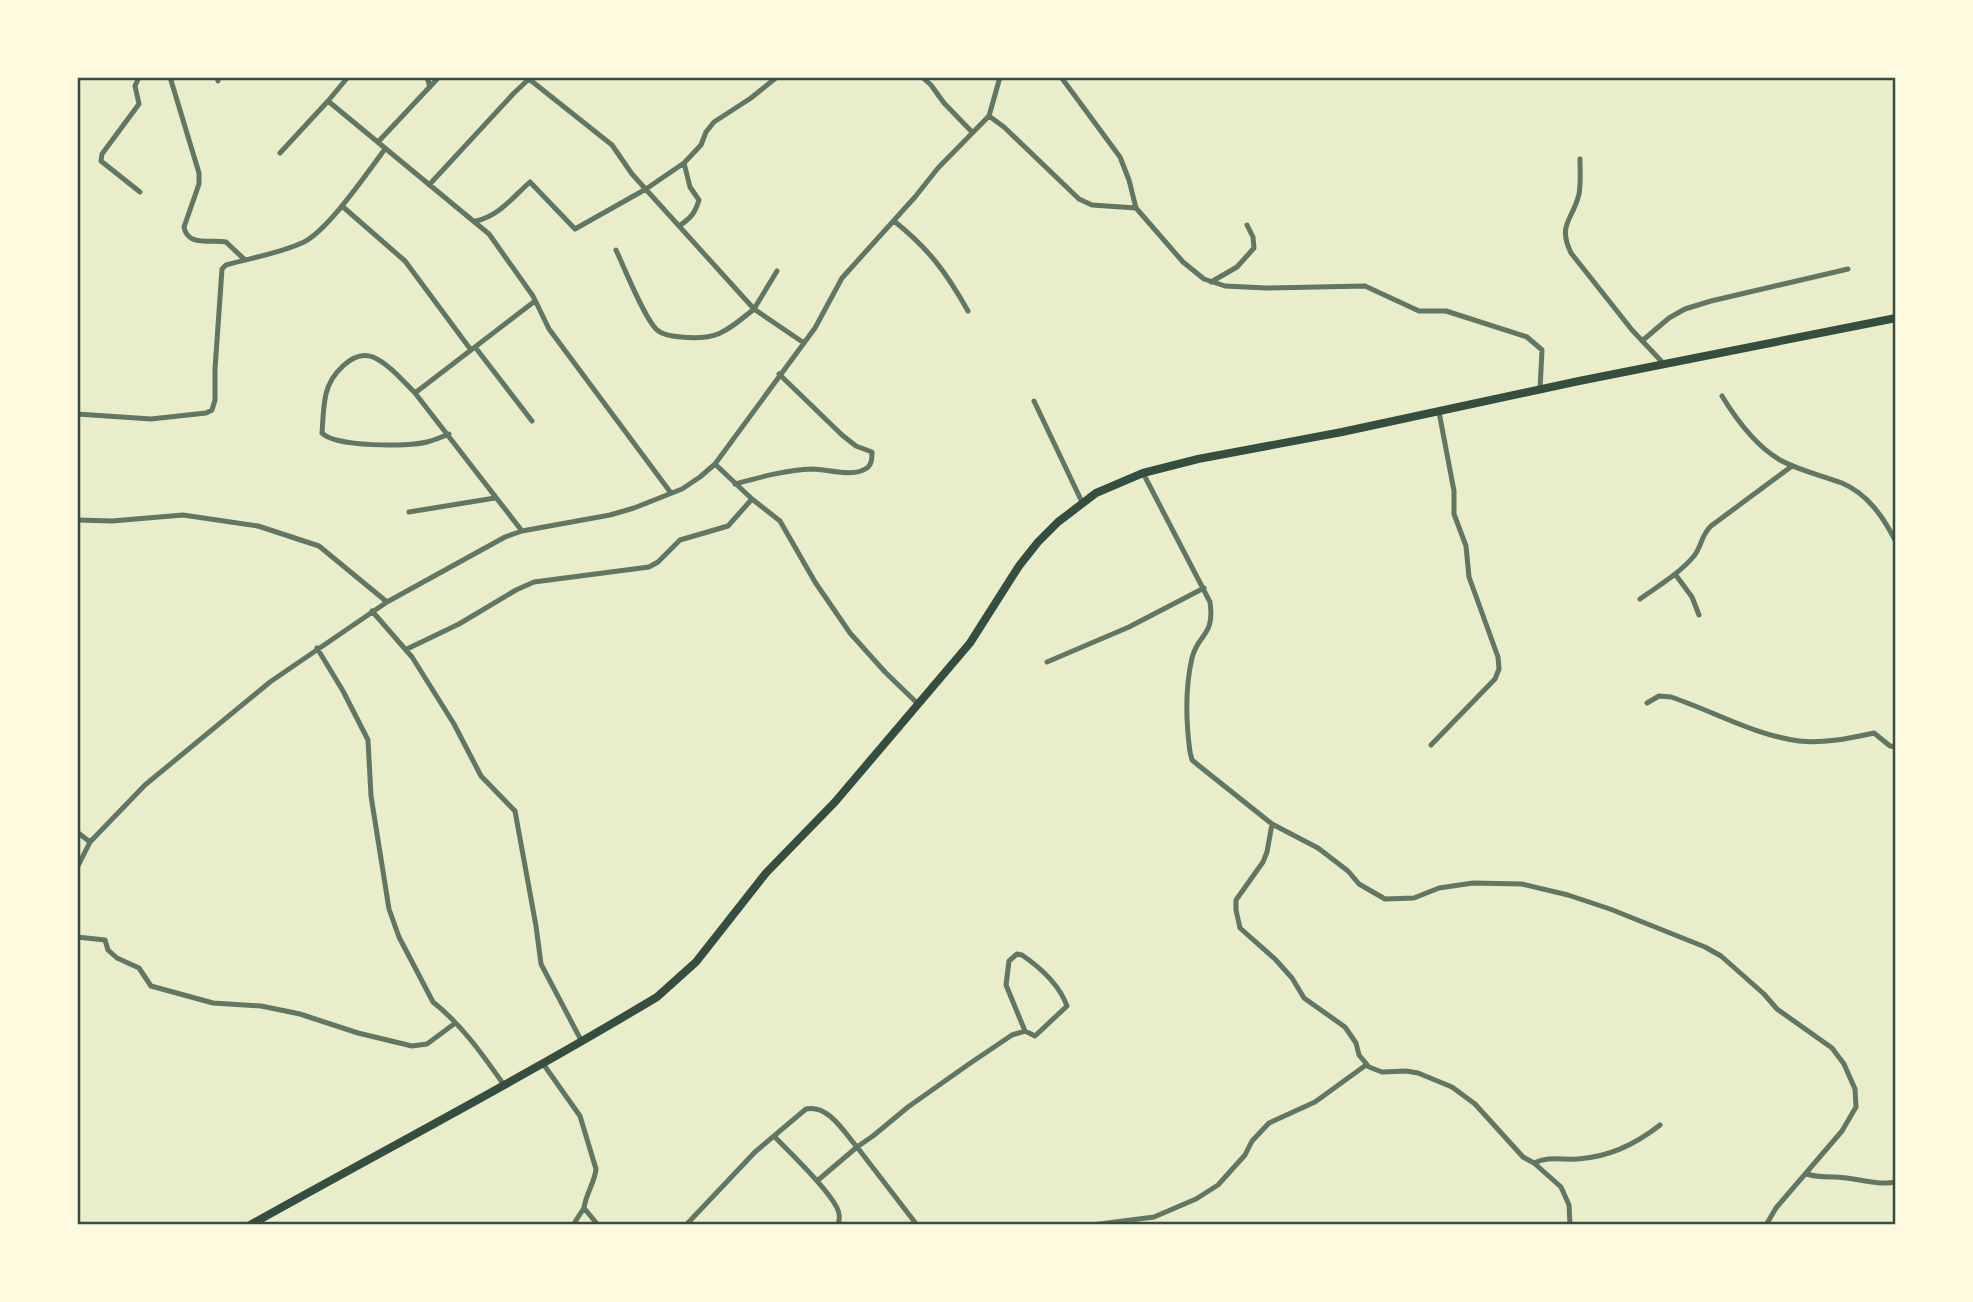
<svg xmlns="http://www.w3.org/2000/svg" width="1973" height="1302" viewBox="0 0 1973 1302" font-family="'Public Sans',sans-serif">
<rect width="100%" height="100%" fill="#e9edc9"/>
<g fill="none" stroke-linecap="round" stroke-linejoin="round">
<path stroke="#617663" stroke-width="5" d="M139 77 135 86 139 104 102 154 101 161 140 192
M170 77 199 173V184L184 227C187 247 212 239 226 242L245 260
M217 77 218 81
M348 77 328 101 489 234 533 296 549 329 671 493
M427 77 430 87
M922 77 931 85 944 103 972 132
M1061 77 1120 157 1129 180 1136 208 1183 262 1204 279 1225 286 1266 288 1365 286 1419 311H1446L1527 337 1542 350 1540 389
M529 79 612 145 632 174 754 309 777 271
M989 116 1004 127 1079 199 1092 205 1136 208
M378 142 439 77
M280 153 328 101
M1580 159C1580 170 1581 184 1579 194 1573 220 1557 224 1571 253L1632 330 1664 364
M429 185 514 93 530 78
M342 206 405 261 471 350
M476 221C500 215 512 198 530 182L575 229 646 189 684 163 701 145 706 132 714 122 751 98 777 77
M894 221C929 249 946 272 968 311
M679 226C691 218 695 213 699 200L690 187 684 163
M616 250C625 269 643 315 656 329 662 335 672 336 681 337 717 341 727 331 754 309L804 343
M1211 282 1237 267 1254 248 1253 237 1247 225
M1642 341 1669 318 1685 309 1711 301 1848 269
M475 347 532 421
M415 393C403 381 389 364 373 357 352 349 330 376 326 394 323 407 323 420 322 433 335 447 408 447 427 442 435 440 442 437 449 434
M1722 396C1736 419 1756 446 1780 460 1800 471 1821 475 1842 483 1868 494 1884 518 1896 542
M1034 401 1082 502
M77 414 151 419 206 413 212 410 215 400V369L222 269 226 265C251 258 281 253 304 242 329 229 367 173 385 149
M715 464 752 499 780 521 815 582 850 633 885 672 917 703
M1143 473 1210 602C1215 637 1198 633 1192 658 1185 688 1186 722 1190 752L1192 760 1198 765 1272 824 1318 848 1348 871 1359 884 1385 899 1414 898 1439 888 1473 883 1522 884 1568 895 1610 909 1705 947 1721 956 1764 994 1777 1009 1832 1048 1844 1064 1855 1089 1856 1107 1842 1131 1776 1208 1766 1225
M735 484C761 477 786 470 812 469 828 469 853 478 867 468 872 464 872 458 872 452L856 446 842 435 779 374
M409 512 495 498
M77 520 112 521 183 515 258 526 319 546 387 602
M522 531 415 393 535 301
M1675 574 1692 597 1699 615
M1640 599C1658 586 1680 573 1694 556 1702 546 1701 535 1711 526L1792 466
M372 611 412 657 454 724 481 776 515 811 536 926 541 964 582 1042
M317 648 343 691 368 740 371 796 389 909 399 937 433 1002C461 1024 483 1055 504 1085
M407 649 459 624 516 590 534 582 649 567 658 562 680 540 728 526 752 499
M1047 662 1129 627 1204 588
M1647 703 1659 696 1671 697C1713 711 1754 735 1799 741 1824 744 1850 738 1874 733L1890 746 1896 747
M1431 745 1495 679 1499 669 1498 657 1469 577 1466 546 1454 514V491L1439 412
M1272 824 1267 852 1263 862 1236 900V910L1240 928 1275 959 1292 978 1304 998 1345 1027 1356 1043 1359 1055 1369 1067 1382 1072 1406 1071 1418 1073 1452 1087 1475 1104 1523 1157 1534 1163 1561 1187 1569 1205 1570 1225
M77 832 90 842
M77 868 90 842 145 785 270 682 387 602 505 537 522 531 610 515 634 508 682 489 700 477 715 464 815 328 842 278 915 197 938 168 989 116 1000 77
M77 937 105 940 108 950 117 958 139 968 151 986 213 1003 261 1006 300 1014 358 1033 412 1046 427 1044 454 1024
M1017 954 1022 955C1041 968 1059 984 1067 1006L1035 1036 1025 1031 1006 985 1009 961Z
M544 1065 580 1116 596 1169C595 1182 586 1193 584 1208L598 1225
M774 1136C787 1150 837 1197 839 1214 840 1217 839 1221 838 1225
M1534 1163C1548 1156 1562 1160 1578 1159 1609 1157 1636 1144 1660 1125
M1806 1174C1817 1177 1823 1177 1834 1177 1855 1177 1875 1186 1896 1182
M573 1225 584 1208
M686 1225 755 1152 806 1109C828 1104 844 1132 857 1147L817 1181
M917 1225 857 1147 873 1136 908 1107 969 1064 1012 1035 1025 1031
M1092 1225 1154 1217 1196 1199 1218 1185 1245 1155 1252 1141 1269 1123 1315 1102 1366 1065"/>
<path stroke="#344e41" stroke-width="8" d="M250 1225C386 1149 524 1077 657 997L696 962 766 873 835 802 970 643 1019 566 1038 542 1058 522 1096 493 1143 473 1198 459 1342 432 1579 381 1896 318"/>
</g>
<rect width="1973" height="1302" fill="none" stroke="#fefae0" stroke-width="158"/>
<rect x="79" y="79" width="1815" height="1144" fill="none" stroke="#344e41" stroke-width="2.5"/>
</svg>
